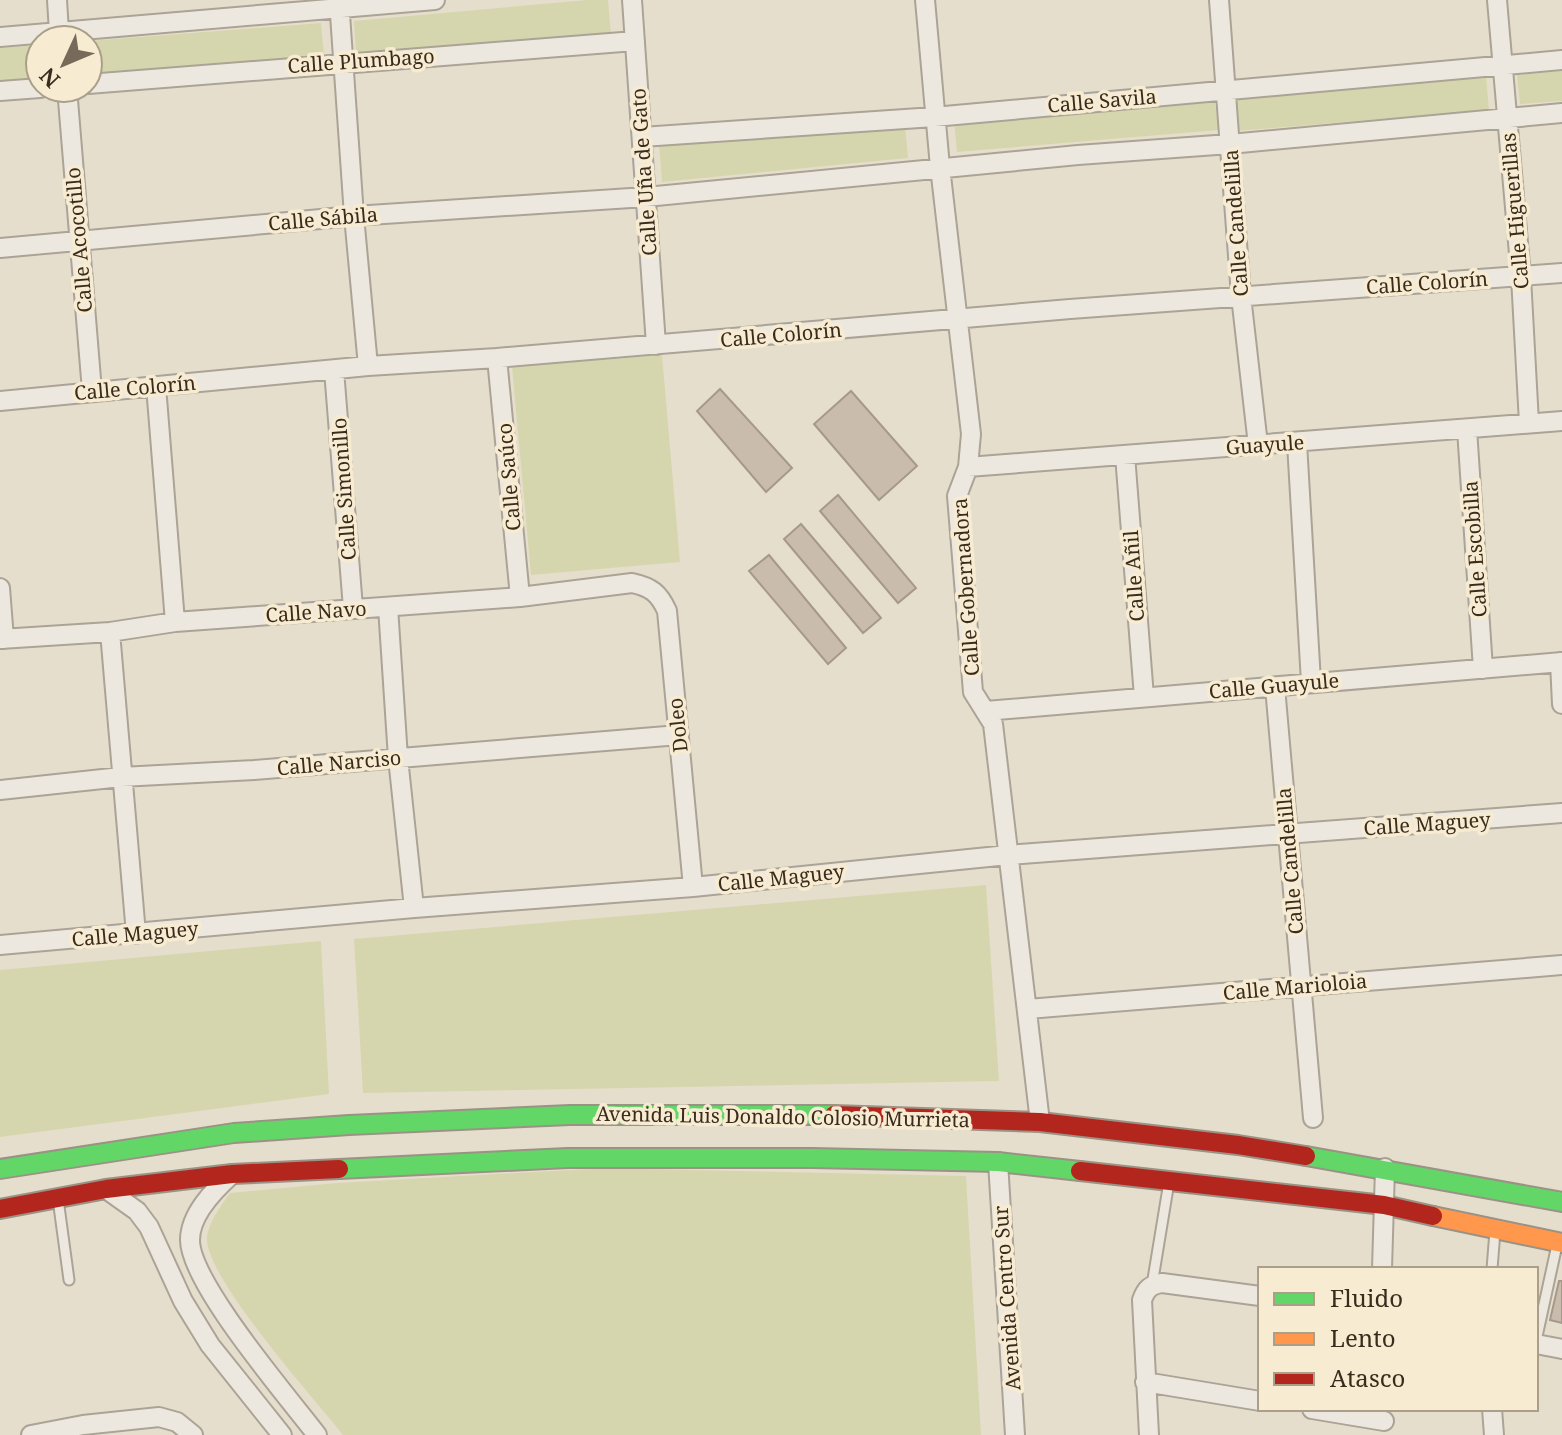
<svg xmlns="http://www.w3.org/2000/svg" width="1562" height="1435" viewBox="0 0 1562 1435" font-family="'Noto Serif',serif">
<rect width="100%" height="100%" fill="#e6decc"/>
<path fill="#d6d6ae" d="M587 0H608L611 35 356 53 354 21Z
M321 23 324 56 88 76V41Z
M40 45V80L0 83V48Z
M1562 71V101L1520 104 1517 75Z
M1486 76 1489 110 1237 131 1235 97Z
M1214 96 1219 130 957 152 954 121Z
M905 124 908 158 662 182 659 143Z
M662 355 680 562 531 575 512 367Z
M986 885 999 1081 363 1093 354 939Z
M321 941 329 1094 0 1137V970Z
M605 1168 966 1176 981 1435H343C316 1401 203 1275 207 1237 209 1221 221 1206 230 1193L337 1183Z"/>
<path fill="#cabcad" stroke="#a6998b" stroke-width="2" d="M720 389 792 468 766 492 697 411Z
M851 391 917 466 879 500 814 424Z
M838 495 916 588 898 603 820 511Z
M801 524 881 618 863 633 784 539Z
M769 555 846 648 828 664 749 571Z
M1559 1281H1562V1323L1550 1320Z"/>
<g fill="none" stroke-linecap="round" stroke-linejoin="round">
<defs>
<path id="lane" d="M58 1199 69 1280
M1492 1269 1495 1231
M1152 1285 1169 1182
M1536 1341 1557 1245"/>
<path id="street" d="M57 0 59 32
M339 0 354 216 368 366
M632 0 656 345
M925 0 940 167 971 434 968 467 957 496 973 692 993 724 1040 1122
M1219 0 1241 296 1258 445
M1497 0 1521 277 1529 423
M0 37 435 0
M88 84 635 41
M67 88 92 391
M0 91 40 88
M642 137 934 117 1562 60
M0 248 354 216 646 197 1078 155 1230 144 1562 113
M497 358 520 597
M334 370 353 608
M156 386 175 622
M0 401 368 366 497 358 1070 309 1562 273
M1467 429 1483 669
M1297 443 1311 682
M1125 455 1144 697
M968 467 1562 421
M0 588 4 639
M388 607 398 758 414 908
M110 632 136 934
M0 639 110 632 175 622 520 597 632 583C651 587 659 593 667 611L693 887
M1560 662 1562 704
M1275 687 1313 1118
M986 711 1562 662
M0 790 121 777 254 770 679 735
M0 945 414 908 693 887 1008 855 1562 813
M1028 1009 1562 965
M998 1162 1015 1435
M232 1174C214 1190 190 1214 190 1240 190 1283 288 1397 317 1435
M106 1189 137 1211 149 1227 183 1301 210 1345 282 1435
M1382 1269 1385 1168
M1536 1344 1562 1349
M1145 1382 1260 1401
M1312 1409 1384 1421
M1492 1409 1494 1435
M31 1435 83 1425 159 1417 177 1422 193 1435
M1149 1435 1142 1300C1146 1289 1150 1285 1162 1283L1260 1296"/>
<path id="fast" d="M1306 1156 1562 1202
M0 1169 234 1133 349 1125 570 1115H834
M339 1169 568 1158H812L998 1162 1080 1171"/>
<path id="slow" d="M1433 1216 1562 1243"/>
<path id="jam" d="M834 1115 1040 1122 1238 1145 1306 1156
M1080 1171 1384 1205 1433 1216
M0 1209 106 1189 232 1174 339 1169"/>
</defs>
<use href="#lane" stroke="#aba396" stroke-width="13"/>
<use href="#street" stroke="#aba396" stroke-width="22"/>
<use href="#fast" stroke="#9b9286" stroke-width="22"/>
<use href="#slow" stroke="#9b9286" stroke-width="22"/>
<use href="#jam" stroke="#9b9286" stroke-width="22"/>
<use href="#lane" stroke="#ede8df" stroke-width="9"/>
<use href="#street" stroke="#ede8df" stroke-width="18"/>
<use href="#fast" stroke="#63d668" stroke-width="18"/>
<use href="#slow" stroke="#ff974d" stroke-width="18"/>
<use href="#jam" stroke="#b3261e" stroke-width="18"/>
</g>
<g text-anchor="middle" stroke-width="7" stroke-linejoin="round" paint-order="stroke">
<g font-size="20" fill="#3a2b1d" stroke="#f7ecd2">
<text transform="translate(361 61) rotate(-4)" y="7">Calle Plumbago</text>
<text transform="translate(1102 101) rotate(-5)" y="7">Calle Savila</text>
<text transform="translate(644 172) rotate(-94)" y="7">Calle Uña de Gato</text>
<text transform="translate(1515 211) rotate(-95)" y="7">Calle Higuerillas</text>
<text transform="translate(323 219) rotate(-5)" y="7">Calle Sábila</text>
<text transform="translate(1236 223) rotate(-94)" y="7">Calle Candelilla</text>
<text transform="translate(79 240) rotate(-95)" y="7">Calle Acocotillo</text>
<text transform="translate(1427 283) rotate(-4)" y="7">Calle Colorín</text>
<text transform="translate(781 335) rotate(-5)" y="7">Calle Colorín</text>
<text transform="translate(135 388) rotate(-5)" y="7">Calle Colorín</text>
<text transform="translate(1265 445) rotate(-4)" y="7">Guayule</text>
<text transform="translate(509 477) rotate(-95)" y="7">Calle Saúco</text>
<text transform="translate(344 489) rotate(-94)" y="7">Calle Simonillo</text>
<text transform="translate(1475 549) rotate(-94)" y="7">Calle Escobilla</text>
<text transform="translate(1134 576) rotate(-94)" y="7">Calle Añil</text>
<text transform="translate(966 587) rotate(-94)" y="7">Calle Gobernadora</text>
<text transform="translate(316 612) rotate(-4)" y="7">Calle Navo</text>
<text transform="translate(1274 686) rotate(-5)" y="7">Calle Guayule</text>
<text transform="translate(678 725) rotate(-96)" y="7">Doleo</text>
<text transform="translate(339 763) rotate(-5)" y="7">Calle Narciso</text>
<text transform="translate(1427 824) rotate(-4)" y="7">Calle Maguey</text>
<text transform="translate(1290 861) rotate(-95)" y="7">Calle Candelilla</text>
<text transform="translate(781 878) rotate(-6)" y="7">Calle Maguey</text>
<text transform="translate(135 934) rotate(-5)" y="7">Calle Maguey</text>
<text transform="translate(1295 987) rotate(-5)" y="7">Calle Marioloia</text>
<text transform="translate(783 1117) rotate(1)" y="7">Avenida Luis Donaldo Colosio Murrieta</text>
<text transform="translate(1007 1298) rotate(-94)" y="7">Avenida Centro Sur</text>
</g>
</g>
<rect x="1258" y="1267" width="280" height="144" fill="#f7ecd2" stroke="#ab9f8a" stroke-width="2"/>
<rect x="1274" y="1293" width="40" height="12" fill="#63d668" stroke="#ab9f8a" stroke-width="2"/>
<text x="1330" y="1307" font-size="24" fill="#3a2b1d">Fluido</text>
<rect x="1274" y="1333" width="40" height="12" fill="#ff974d" stroke="#ab9f8a" stroke-width="2"/>
<text x="1330" y="1347" font-size="24" fill="#3a2b1d">Lento</text>
<rect x="1274" y="1373" width="40" height="12" fill="#b3261e" stroke="#ab9f8a" stroke-width="2"/>
<text x="1330" y="1387" font-size="24" fill="#3a2b1d">Atasco</text>
<g transform="translate(64 64) rotate(226)"><circle r="38" fill="#f7ecd2" stroke="#ab9f8a" stroke-width="2"/>
<path d="M0-6L14 30L0 20L-14 30Z" fill="#766a5a"/>
<text y="-12" font-size="22" font-weight="bold" text-anchor="middle" fill="#3a2b1d">N</text>
</g>
</svg>
